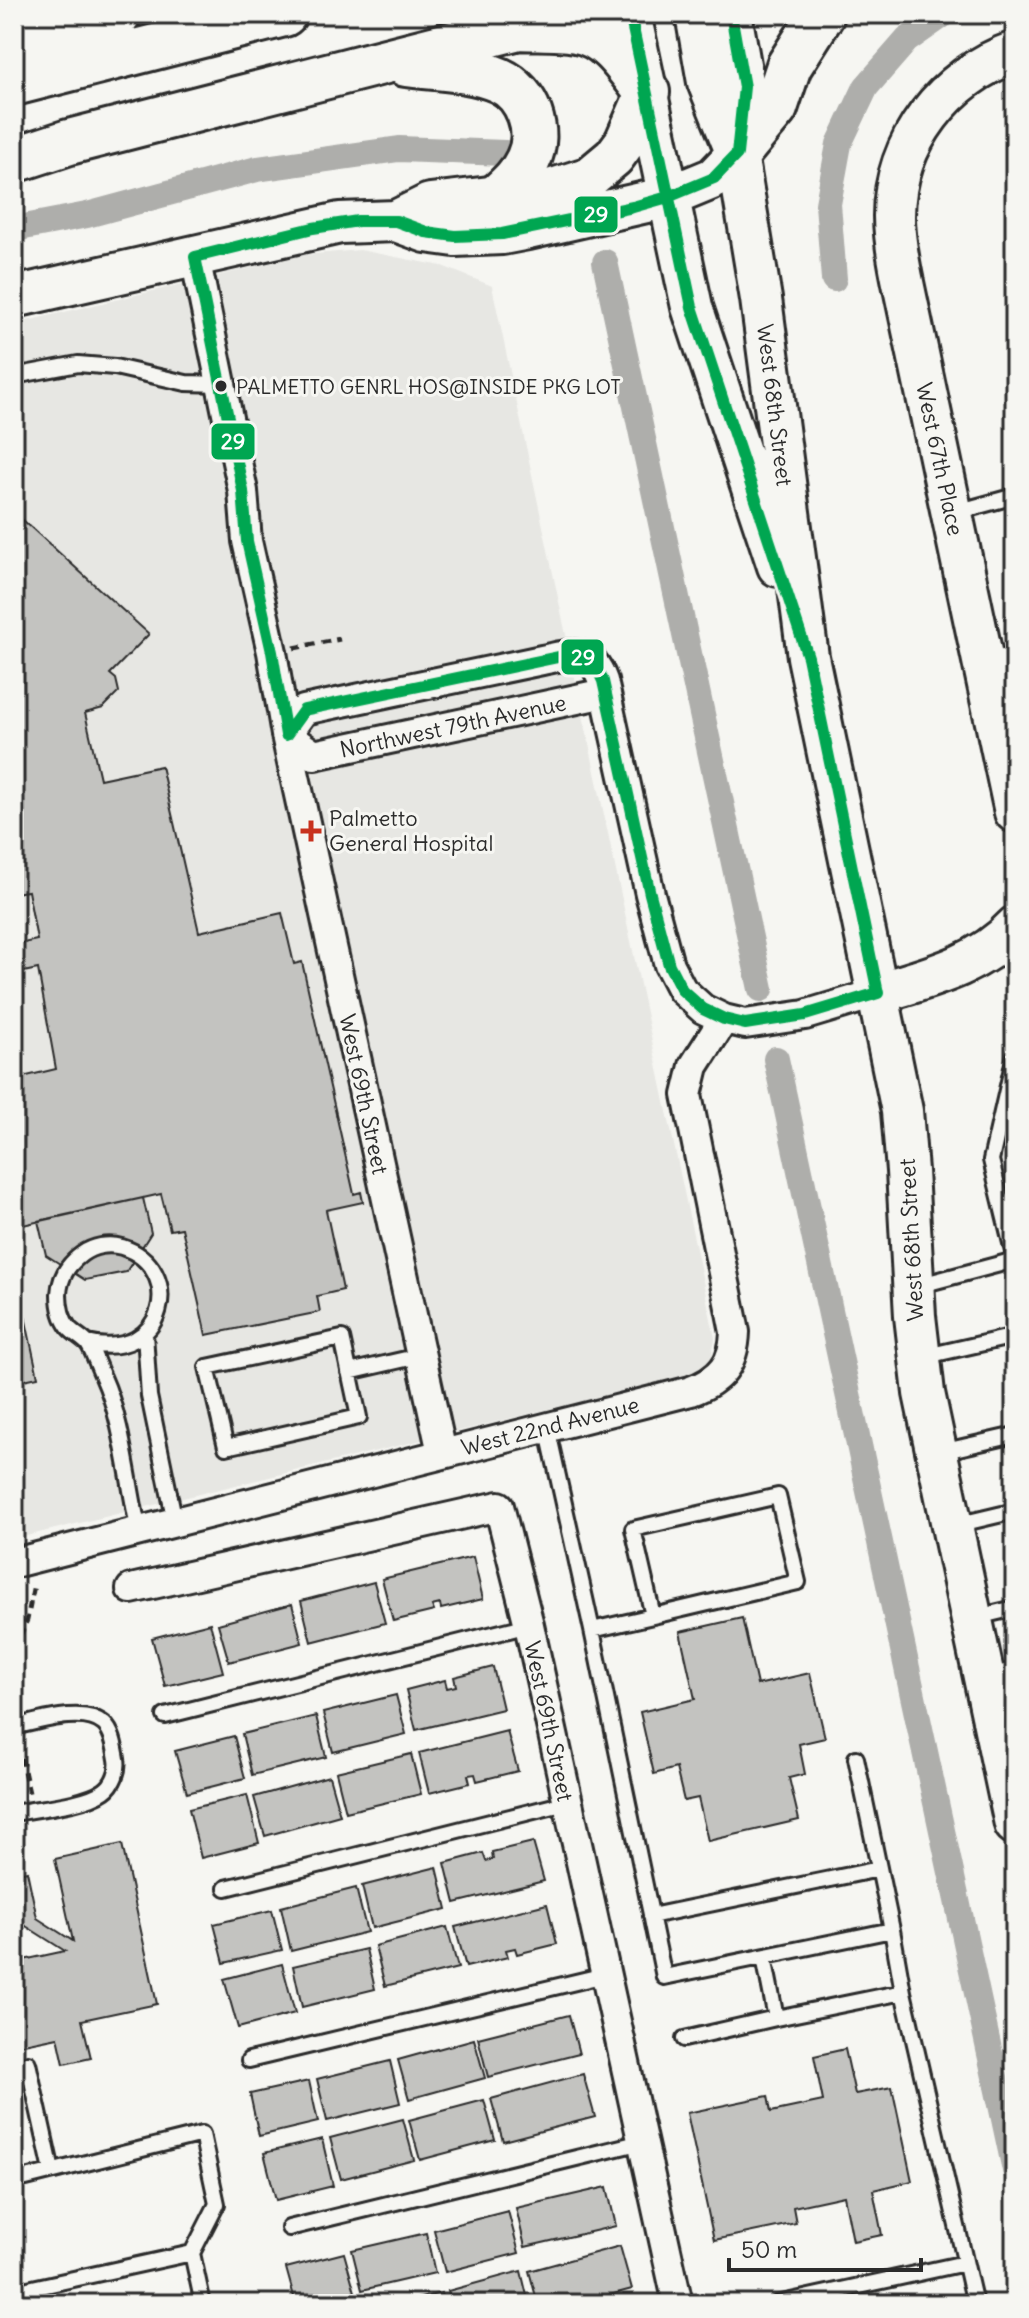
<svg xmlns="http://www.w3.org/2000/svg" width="1029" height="2318" viewBox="0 0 1029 2318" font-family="Delius,sans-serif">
<rect width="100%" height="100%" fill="#f6f6f2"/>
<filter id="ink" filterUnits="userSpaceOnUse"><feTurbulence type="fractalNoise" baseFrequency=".0125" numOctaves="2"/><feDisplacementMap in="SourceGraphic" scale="16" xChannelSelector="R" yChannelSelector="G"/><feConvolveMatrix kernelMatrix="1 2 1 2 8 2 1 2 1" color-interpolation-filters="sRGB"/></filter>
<g filter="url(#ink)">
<path fill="#e7e7e3" d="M360 250 442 266 492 286 715 1338 711 1359 698 1373 14 1539V324L304 255Z"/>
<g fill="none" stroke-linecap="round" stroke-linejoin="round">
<path stroke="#aeaeab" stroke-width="26" d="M14 229 87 215 257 169 399 149 505 153
M605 262 761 989
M834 279 828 204 839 144 866 87 907 40 944 14
M776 1059 1015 2170"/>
</g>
<path fill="#c3c3c0" stroke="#2b2b2b" stroke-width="2" d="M14 512 149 634 110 674 116 679 119 692 103 708 85 713 100 779 161 766 199 932 282 913 294 964 302 962 354 1194 361 1192 363 1202 326 1210 343 1290 317 1296 320 1312 206 1335 182 1228 170 1230 161 1194 14 1227V1079L56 1069 38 969 14 974V945L37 940 28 891 14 893Z
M143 1198 151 1233 126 1272 85 1280 46 1255 38 1221Z
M20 1293 38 1377 14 1382V1295Z
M1015 1345V1386L1005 1347Z
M473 1557 483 1599 441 1609 440 1604 432 1606 434 1611 393 1621 382 1579Z
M374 1582 385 1623 311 1642 301 1601Z
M292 1604 302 1643 229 1662 218 1624Z
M742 1618 757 1685 810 1673 825 1738 799 1744 805 1774 789 1778 799 1820 708 1841 698 1798 684 1801 676 1768 654 1774 640 1712 695 1699 680 1632Z
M210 1623 223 1672 165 1686 152 1638Z
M493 1667 503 1709 416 1730 406 1690 445 1680 447 1688 456 1686 454 1677Z
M396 1695 406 1734 333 1752 323 1713Z
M316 1716 326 1757 252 1775 242 1734Z
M507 1731 518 1771 477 1781 475 1774 468 1775 470 1783 429 1793 419 1753Z
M234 1736 245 1778 187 1793 175 1751Z
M411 1754 421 1794 346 1812 336 1772Z
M329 1776 340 1815 265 1836 254 1797Z
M247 1795 259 1843 201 1858 189 1809Z
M533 1842 544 1881 455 1903 445 1863 483 1853 486 1861 493 1859 492 1852Z
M122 1844 157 2004 82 2020 91 2058 64 2064 58 2037 14 2046V1962L65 1951 21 1923 14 1925V1874L27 1871 37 1918 73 1941 55 1859Z
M437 1867 447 1909 372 1928 362 1886Z
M356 1888 367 1932 291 1951 281 1907Z
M547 1904 557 1944 517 1954 515 1948 506 1950 508 1957 466 1967 455 1927Z
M272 1910 282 1950 224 1963 214 1924Z
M447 1927 458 1968 385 1986 375 1946Z
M366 1949 375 1989 302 2007 293 1966Z
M282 1964 295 2013 238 2028 224 1979Z
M569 2015 579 2054 488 2077 478 2038Z
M474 2039 485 2078 409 2099 398 2060Z
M845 2049 855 2094 892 2087 912 2181 873 2190 882 2235 853 2241 844 2196 793 2207 796 2223 714 2240 687 2113 768 2096 771 2112 823 2101 814 2056Z
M390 2061 400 2103 327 2121 317 2079Z
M583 2074 595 2117 503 2141 491 2099Z
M309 2081 318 2122 259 2136 250 2094Z
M484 2100 495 2140 420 2160 409 2120Z
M403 2119 414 2160 341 2179 330 2138Z
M322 2139 333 2186 276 2200 264 2153Z
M607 2187 616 2226 525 2247 516 2208Z
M508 2211 519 2253 445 2272 434 2230Z
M426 2233 435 2273 362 2290 352 2250Z
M620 2246 632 2289 576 2304H538L529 2271Z
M344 2253 355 2292 312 2304H296L286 2268Z
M521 2271 529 2304H451L448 2291Z
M441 2293 444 2304H396Z"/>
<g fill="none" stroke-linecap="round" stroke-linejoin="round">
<defs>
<path id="lane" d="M14 376 78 364 115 367 186 383 221 384
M953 513 1015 496
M984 662 1015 654
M1015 1260 991 1160 1015 1055
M917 1286 1015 1260
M145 1333 149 1396 175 1522
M342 1338 359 1417 226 1447 207 1367Z
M87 1343C167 1363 186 1267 122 1247 108 1243 93 1246 82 1254 68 1264 60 1277 59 1294 59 1306 62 1319 69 1328 74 1334 83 1338 88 1344 94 1353 98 1367 103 1377 123 1421 128 1484 139 1531
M922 1357 1015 1336
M349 1372 419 1356
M547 1427 592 1630 664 1977 892 1930 856 1758
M941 1452 1015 1435
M956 1525 1015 1511
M973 1618 1015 1608
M592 1630 653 1616 633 1529 778 1496 798 1582 653 1616
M165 1716 529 1625
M14 1727C37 1722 84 1706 104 1724 113 1732 115 1748 117 1759 119 1770 114 1784 104 1791 84 1805 38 1808 14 1813
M226 1888 566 1803
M651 1916 879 1869
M903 1992 975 2304
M776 2018 903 1992 892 1930
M684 2039 776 2018 764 1957
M249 2060 605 1975
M28 2063 52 2171
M14 2181 202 2134 217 2204 192 2253
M289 2228 642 2142
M14 2292 192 2253 203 2304
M777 2304 965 2263"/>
<path id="street" d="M195 257 243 491 247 541 272 652 286 735 442 1453
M286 735 304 710 542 660C573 654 590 645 603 681L650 894 669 965 682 990 703 1009 724 1019 745 1024 805 1015 878 993
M286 735 314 755 605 693
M14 1563 691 1391C721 1380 734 1363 735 1332L687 1095 694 1066 724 1019
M131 1589 499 1506 529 1625 678 2304
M985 1684 1015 1677"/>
<path id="secondary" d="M630 14 692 307 778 566
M696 14 708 82 737 154 761 299 808 657 902 1111 907 1171 915 1316 924 1393 1015 1824
M731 14 744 87 738 150
M1015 52C946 76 894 142 894 216 894 237 898 258 902 278L1015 812
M396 221 430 204 550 190 590 177 614 157 625 142 647 92
M14 297 340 223 396 221 426 232 455 236 502 234 528 229 668 197 714 178 737 154
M878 993C927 978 979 966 1015 927"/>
<path id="highway" d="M519 27C536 28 560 27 576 30 609 35 628 68 647 92
M14 41 118 14
M406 64C436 68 471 68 499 80 528 93 542 132 528 160 521 176 508 187 496 198
M14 83 284 14
M737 154 775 108 789 66 822 14
M14 160 69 142 519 27 540 14"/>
</defs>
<use href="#lane" stroke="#2b2b2b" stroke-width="20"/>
<use href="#street" stroke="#2b2b2b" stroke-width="34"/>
<use href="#secondary" stroke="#2b2b2b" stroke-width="46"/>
<use href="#highway" stroke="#2b2b2b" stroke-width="50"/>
<path stroke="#2b2b2b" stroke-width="5" stroke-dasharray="8 6" stroke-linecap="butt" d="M294 648 340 639
M14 1649 27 1620 34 1585
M18 1744 29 1793"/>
<use href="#lane" stroke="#f6f6f2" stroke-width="14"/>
<use href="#street" stroke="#f6f6f2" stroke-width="28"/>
<use href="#secondary" stroke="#f6f6f2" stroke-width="40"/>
<use href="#highway" stroke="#f6f6f2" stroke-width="44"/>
<defs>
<path id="bus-1" d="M286 735 304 710 563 656 586 657 598 670 603 681 650 894 669 965 682 990 703 1009 724 1019 745 1024 805 1015 878 993 808 657 692 307 630 14
M286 735 272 652 247 541 243 491 195 257 313 228 358 221H396L426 232 455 236 502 234 633 207 668 197 714 178 737 154 744 87 731 14"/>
</defs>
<use href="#bus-1" stroke="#f6f6f2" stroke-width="18"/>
<use href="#bus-1" stroke="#00a651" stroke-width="12"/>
</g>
</g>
<circle fill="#2b2b2b" stroke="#f6f6f2" stroke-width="3" cx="221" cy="386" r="7"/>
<path fill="#c8321e" stroke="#f6f6f2" stroke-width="3" d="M307 819h8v8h8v8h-8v8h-8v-8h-8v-8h8z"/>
<g text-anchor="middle" stroke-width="6" stroke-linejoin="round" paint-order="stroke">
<g font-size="20" fill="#2b2b2b" stroke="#f6f6f2" text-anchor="start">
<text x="236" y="394">PALMETTO GENRL HOS@INSIDE PKG LOT</text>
</g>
<g font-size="22" fill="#2b2b2b" stroke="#f6f6f2">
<text transform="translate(775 405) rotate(83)" y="8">West 68th Street</text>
<text transform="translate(940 459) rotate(78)" y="8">West 67th Place</text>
<text transform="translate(453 726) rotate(-12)" y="8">Northwest 79th Avenue</text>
<text transform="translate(364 1094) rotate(78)" y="8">West 69th Street</text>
<text transform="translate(911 1240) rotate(-93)" y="8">West 68th Street</text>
<text transform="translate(550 1426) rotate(-14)" y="8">West 22nd Avenue</text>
<text transform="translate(549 1721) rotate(78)" y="8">West 69th Street</text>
</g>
<g font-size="22" fill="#2b2b2b" stroke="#f6f6f2" text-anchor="start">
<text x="329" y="826">Palmetto<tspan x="329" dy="25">General Hospital</tspan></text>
</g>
</g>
<g stroke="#f6f6f2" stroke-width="3">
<rect x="573" y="195" width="46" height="39" rx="8" fill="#00a651"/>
<rect x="210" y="422" width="46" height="39" rx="8" fill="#00a651"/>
<rect x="560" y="638" width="45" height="38" rx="8" fill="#00a651"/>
</g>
<g font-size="22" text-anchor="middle" font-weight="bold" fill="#fff">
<text x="596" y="222">29</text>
<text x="233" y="449">29</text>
<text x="583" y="665">29</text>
</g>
<rect width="1029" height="2318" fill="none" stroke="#f6f6f2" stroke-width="48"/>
<rect x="24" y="24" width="981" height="2270" fill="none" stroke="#2b2b2b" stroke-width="3" filter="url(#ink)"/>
<path d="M729 2258v12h192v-12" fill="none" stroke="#2b2b2b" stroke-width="4"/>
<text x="741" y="2258" font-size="24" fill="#2b2b2b" stroke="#f6f6f2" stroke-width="6" paint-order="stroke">50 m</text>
</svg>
